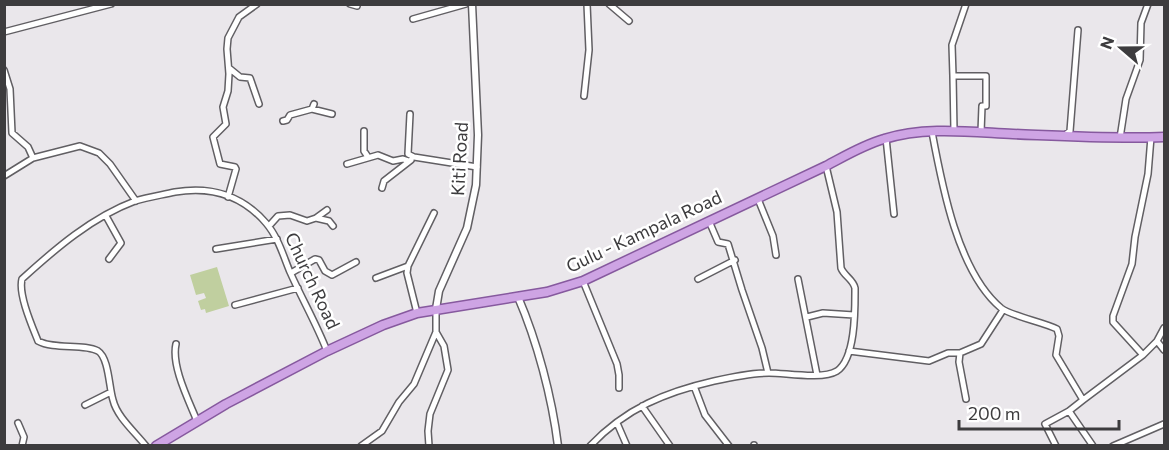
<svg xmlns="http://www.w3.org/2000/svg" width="1169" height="450" viewBox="0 0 1169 450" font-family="Commissioner,sans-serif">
<rect width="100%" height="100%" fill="#eae7eb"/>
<path fill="#c0cf9f" d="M217 267 229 306 206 313 205 309 201 310 198 301 206 298 204 293 196 295 190 275Z"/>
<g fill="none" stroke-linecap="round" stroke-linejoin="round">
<defs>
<path id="minor" d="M350 4 357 6
M609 4 629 21
M966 4 952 45 953 76H986V106H982L981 132
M413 19 466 4
M4 32 111 4
M229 68 240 77 250 78 259 104
M4 70 10 89 12 133 28 147 33 158
M953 76 954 131
M584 96 589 50 587 4
M312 109 332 114
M410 114 408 154 414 157 477 167
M283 121 287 120 290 115 312 109 314 104
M364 131V151L368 157
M932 132C942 186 958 272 1001 308 1011 316 1043 322 1057 329L1059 336 1056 355 1083 400 1069 411
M1065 135 1070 131 1078 30
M1151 137 1148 174 1135 237 1132 264 1113 316V322L1143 355 1157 341 1164 328
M886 138 894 214
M1120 138 1126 99 1140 60 1141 23 1148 4
M347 164 378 155 393 161 403 159 409 161
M4 176 33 158 80 146 99 153 110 164 136 201
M382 188 384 181 411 160
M228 197 236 169 235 167 220 164 213 137 226 124 223 107 228 91 229 74 227 49 228 38 239 17 257 4
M758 199 773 236 776 255
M106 216 121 243 109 259
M316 218 327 210
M709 221 718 242 728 244 742 290 762 348 768 373
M269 226 278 216 290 215 307 221 316 218 329 221 333 226
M216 249 277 239
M291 273 315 259 319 260 325 271 332 275 356 262
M376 278 408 266
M698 279 735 260
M798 279 817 375
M583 281 617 364 619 375V388
M235 305 298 288
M417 313 407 273 408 266 434 213
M807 317 823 313 854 315
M1157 341 1164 350
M176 344C171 366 189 401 197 421
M849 351 929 361 948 353H960L981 344 1003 310
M960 353 959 362 966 399
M694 386 705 415 729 446
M1083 400 1143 355
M85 405 111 392
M642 406 670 446
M18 423 24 437 22 446
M617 423 627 446
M146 446C135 432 117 417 113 400 109 388 109 358 98 351 84 343 54 350 38 341 32 326 18 294 22 279 55 249 92 217 135 201 148 197 162 195 175 192 210 186 242 195 266 223 278 237 283 255 290 272 302 299 316 323 327 351
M361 446 382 431 399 402 414 384 436 332V309
M429 446 428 431 430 414 448 370 444 346 436 332
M590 446C626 408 666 392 714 381 732 377 750 373 769 373 786 373 822 380 837 371 856 358 855 308 855 288 853 279 844 276 841 268L837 212 826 166
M754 446V445
M1056 446 1045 424 1069 411 1093 446
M1113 446 1164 424"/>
<path id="tertiary" d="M518 297C537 341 552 397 558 446
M436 309 439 291 467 228 476 185 478 135 472 4"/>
<path id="primary" d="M156 446 226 404 327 351 383 325 417 313 547 292 583 281 826 166C845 156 863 145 884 139 925 126 971 132 1013 134 1063 136 1114 139 1164 137"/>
</defs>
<use href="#minor" stroke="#615f63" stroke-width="8"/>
<use href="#tertiary" stroke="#615f63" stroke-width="9"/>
<use href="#primary" stroke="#86599e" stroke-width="11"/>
<use href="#minor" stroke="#fff" stroke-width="5"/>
<use href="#tertiary" stroke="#fff" stroke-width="6"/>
<use href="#primary" stroke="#cea4e4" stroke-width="8"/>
</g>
<g text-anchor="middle" stroke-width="5" stroke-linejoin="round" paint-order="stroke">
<g font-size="18" fill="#3d3c3e" stroke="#fff">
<text transform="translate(460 159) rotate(-87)" y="6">Kiti Road</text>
<text transform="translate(644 232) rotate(-25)" y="6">Gulu - Kampala Road</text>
<text transform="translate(312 281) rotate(65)" y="6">Church Road</text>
</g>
</g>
<rect width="1169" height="450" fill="none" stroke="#3d3c3e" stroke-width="12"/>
<g transform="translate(1121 48) rotate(290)" stroke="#ffffff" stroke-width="4.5" paint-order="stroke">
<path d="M0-4.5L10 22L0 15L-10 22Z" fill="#3d3c3e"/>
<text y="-9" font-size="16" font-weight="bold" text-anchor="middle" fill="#3d3c3e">N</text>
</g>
<path d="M959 420v9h160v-9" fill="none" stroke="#3d3c3e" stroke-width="3"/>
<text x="968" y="420" font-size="18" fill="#3d3c3e" stroke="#ffffff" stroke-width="4.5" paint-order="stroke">200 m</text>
</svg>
